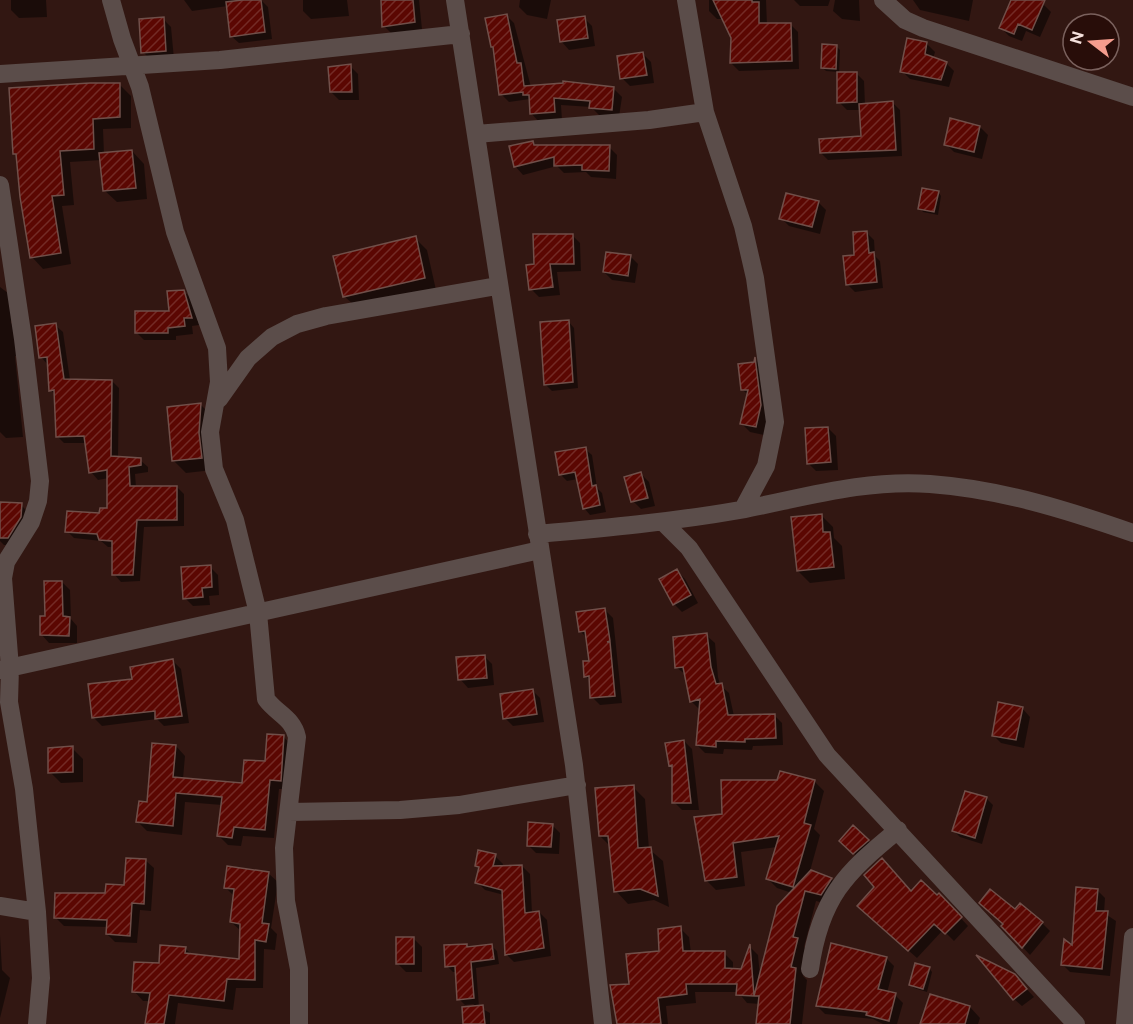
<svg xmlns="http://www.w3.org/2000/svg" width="1133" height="1024" viewBox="0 0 1133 1024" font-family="'Public Sans',sans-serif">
<defs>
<pattern id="building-hatch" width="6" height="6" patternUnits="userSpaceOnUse" patternTransform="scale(1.5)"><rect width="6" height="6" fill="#5b0702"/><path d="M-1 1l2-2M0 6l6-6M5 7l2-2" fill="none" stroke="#732b26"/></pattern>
</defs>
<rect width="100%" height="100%" fill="#321712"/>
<path fill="#0007" d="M11 0H46L47 17 19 18 11 10Z
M184 0H261L268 7 272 39 239 43 231 36 228 6 192 11Z
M303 0H347L349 16 311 19 303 11Z
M382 0H419L422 29 392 34 384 26Z
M520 0H551L547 19 527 15 519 7Z
M709 0H766L767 25 790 24 798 32 799 69 739 71 731 63 732 38 723 19H717L709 11Z
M794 0H830L828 6H800Z
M835 0H859L860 21 842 19 833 11Z
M913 0H973L969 21 920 10Z
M1013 0H1033L1043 4 1051 12 1040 37 1026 31 1022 41 1009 36 1001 28Z
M506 15 514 23 531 87 614 89 622 97 619 117 599 115 591 107 561 105 562 120 539 122 531 113 530 99 509 102 501 94 495 50 492 47Z
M584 18 592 26 595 46 569 50 561 41Z
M163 19 171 27 174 59 151 60 143 52Z
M927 44 935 52 933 59 946 63 954 71 949 87 910 79 902 71Z
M836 46 840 50 839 74 856 73 864 81 865 105 893 103 900 110 902 156 828 160 821 153 863 138 861 110H847L839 102 838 72 826 71 823 68Z
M643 54 651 62 654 83 630 86 622 78Z
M350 66 358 74 359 100H339L331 92Z
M119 84 131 96V128L103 129 104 154 132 151 144 164 147 199 117 202 104 190 102 160 70 162 74 205 62 206 71 264 43 269 32 257 18 157 14 153Z
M980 127 988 135 982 159 954 152 946 144Z
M533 142 537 147H609L617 155 616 179 591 177 586 172 564 173 557 166 523 175 515 166Z
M938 192 941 196 938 215 923 212 920 208Z
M818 202 826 210 820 234 789 226 781 218Z
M867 233 874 240 875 256 880 261 883 288 855 292 848 285 856 256Z
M572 235 580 243 581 271 557 272 560 295 539 297 531 289 535 266Z
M415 238 427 250 436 290 357 308 344 296Z
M630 256 638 264 635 283 612 280 604 272Z
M0 287 12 296 11 323 16 327 17 356H15L23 437 6 438 0 432Z
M183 291 192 299 199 325 192 326 193 334 176 336V340H144L136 332 170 312Z
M568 321 574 328 578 388 552 391 545 384Z
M55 325 63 332 70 380 112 381 119 388 118 458 140 460 148 467V472L135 474 136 487H177L184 494V526L144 527 140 581 121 582 114 574 113 547H108L101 541 74 538 67 531 108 510 109 478 98 480 91 472 87 443H64L57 436 56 395 50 390 48 365 41 357Z
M756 360 762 367 769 413 764 435 750 432 742 424 748 395 743 390Z
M201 405 213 417V470L186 473 173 460Z
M828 428 836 436 838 470 816 471 808 463Z
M585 449 592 455 597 488 602 493 606 512 590 515 584 508 578 479 567 481 560 474Z
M641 474 649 482 655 506 641 509 633 501Z
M0 504 21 505 29 513 16 545H4L0 541Z
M821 515 833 527 834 538 842 546 845 579 810 583 798 571Z
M210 567 218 575 219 595 209 596 210 605 193 606 185 598Z
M677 571 685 579 698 603 682 612 674 604Z
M62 582 70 590 71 619 77 626V643H49L41 634Z
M605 610 613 618 622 703 600 705 592 697 591 681 585 676 590 662 587 638 580 631Z
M706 635 715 643 718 677 720 685 729 693 734 716 774 715 782 723 783 745 753 746 752 750 724 749 723 754 705 753 697 745 699 709 691 701 686 675 676 667Z
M484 656 492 664 494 685 468 688 460 679Z
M173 661 181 669 189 723 164 726 157 719 102 726 94 718 134 680Z
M532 690 540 698 544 722 513 726 505 718Z
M1022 708 1030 717 1024 748 1001 743 993 735Z
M283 736 292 746 290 789H279L274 838 243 836 241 846 228 845 218 835 222 805 185 802 182 835 147 831 138 822 176 746 185 756 183 779 244 784 267 763Z
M684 741 692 749 699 810H682L674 802 673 768 670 765Z
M72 748 83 759V782L61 783 50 772Z
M781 772 815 782 824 791 814 829 820 835 810 871 831 879 842 890 832 905 816 901 804 947 808 950 803 976 807 980 802 1024H758L760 1004 747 1003 738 992H695L696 1003 666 1006 668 1024H619L630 985 680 928 689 937 691 953H724L733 962V970L742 971 750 947 758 955 760 976 792 893 777 888 768 879 777 847 741 852 745 886 716 890 706 880 724 816 779 781Z
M633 787 645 799 649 849 663 861 669 907 654 900 628 904 616 891 610 846 600 836Z
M986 798 993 805 982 844 960 837 953 830Z
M552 825 560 833 559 854 536 853 528 845Z
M853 827 876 849 862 861 841 841Z
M495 856 503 864 502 867 522 866 530 874 532 913 539 912 547 920 551 956 514 962 506 954 504 895 485 890 477 882 480 869 476 865Z
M145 860 154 868 151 911 140 910 137 943 115 942 107 934 108 927 64 926 56 918 126 887Z
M268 873 278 882 271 928 277 934 275 950 264 949 263 988H236L233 1010 178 1003 175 1024H145L150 1001H143L134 991 160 965 185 948 193 956 240 961 241 931 231 922 235 897 225 887Z
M1097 890 1105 898 1104 913 1116 921 1110 976 1070 972 1062 964 1073 948Z
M912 893 937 897 947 903 968 926 954 941 943 930 917 958 867 914Z
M1015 911 1042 923 1050 931 1030 955 1003 926Z
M0 935 2 970 10 978 0 1018Z
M414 939 422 947V972H406L398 964Z
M491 945 497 951 499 964 476 968 479 1007 490 1013V1024H465L474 1004 465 1005 459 999 457 972H453L447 966 466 946 469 948Z
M886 958 894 966 887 993 895 995 903 1003 897 1024H883L873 1019 825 1014 817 1006Z
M929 968 932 972 927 992 914 988 911 985Z
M1022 984 1034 997 1022 1006 1014 999Z
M931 994 970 1007 980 1018 978 1024H922Z"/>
<path fill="url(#building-hatch)" stroke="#704f49" stroke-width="1.5" d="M242 0H261L265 32 230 37 226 2Z
M381 0H413L415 22 382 27Z
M713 0H752V2H759V23H791L792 61 730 63 731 38Z
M1011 0H1045L1032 30 1018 24 1014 34 999 28Z
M507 14 517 63H521L524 86 563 83V81L614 87 612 110 589 108 590 101 554 98 555 112 530 114 529 95H523V92L499 95 493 47H491L485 18Z
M585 16 588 38 560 42 557 20Z
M164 17 166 51 141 53 139 19Z
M907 38 927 42 925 54 947 62 941 80 900 72Z
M822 44 837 45 836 69 821 68Z
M643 52 647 75 620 79 617 56Z
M351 64 352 92H330L328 67Z
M837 72H857V102L837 103Z
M90 83H120V117L93 119 94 149 60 151 64 195 52 196 61 253 30 258 20 197 16 154H13L9 88Z
M893 101 896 150 820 153 819 139 861 136 859 104Z
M950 118 980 126 974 152 944 145Z
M533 141 534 145H610L609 171 582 170V165L554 166V157L514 167 509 146Z
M132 150 136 188 103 191 99 153Z
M922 188 939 191 934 212 918 209Z
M786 193 819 201 812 227 779 219Z
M867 231 869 253 874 252 877 282 846 285 843 256 854 255 853 232Z
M533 234H573L574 264H550L553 287 529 290 526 265 534 264Z
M416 236 425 278 343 297 333 256Z
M606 252 631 255 628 276 603 272Z
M184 290 192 318H184L185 326 168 328V333H135V311H169L167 291Z
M569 320 573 382 544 385 540 322Z
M56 323 64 379 112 380 111 456 141 458V465L129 467 130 486H177V520H137L133 575H112V541L99 540 97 534 65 532 67 511 99 513 100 508H107V470L89 473 84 436 56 437 54 390 49 391 47 357 39 358 35 326Z
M755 357 761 405 756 427 740 424 748 390H741L738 364 754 362Z
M201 403 199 433 202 458 172 461 167 407Z
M828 427 831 462 807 464 805 428Z
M586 447 592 486 596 485 600 505 583 509 575 472 559 475 555 452Z
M641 472 648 498 631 502 624 477Z
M0 502 22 503 21 517 8 538H0Z
M822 514 823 532H830L834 567 797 571 791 517Z
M211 565 212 587 202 588 203 597 183 599 181 567Z
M677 569 691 595 673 605 659 579Z
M44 581H62L63 616 70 617 69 636 40 635V616H45Z
M605 608 610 641 607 642H610L615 696 590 698 589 676 584 677 583 661H589L585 631 579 632 576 612Z
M707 633 711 667 716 684 722 683 728 715 775 714 776 738 745 739V742L716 741V747L696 745 700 699 690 702 683 667 675 668 673 637Z
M485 655 487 678 458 680 456 657Z
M173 659 182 716 155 719V711L92 718 88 684 132 679 130 667Z
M533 689 537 714 503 719 500 694Z
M998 702 1023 707 1016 740 992 736Z
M267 734 284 735 281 781 270 780 265 830 234 827 232 838 217 836 222 797 176 793 173 826 136 822 139 801 147 802 152 743 176 745 173 777 242 783 244 760 265 761Z
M684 740 691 803H672V765L669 766 665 743Z
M73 746V772L48 773V748Z
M780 771 815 780 804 823 811 825 793 887 766 879 779 836 733 843 737 877 705 881 694 817 722 814 721 780H777Z
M634 785 638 848 651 847 658 896 640 889 614 892 608 836H599L595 788Z
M965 791 987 797 975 838 952 831Z
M528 822 553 824 551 847 527 846Z
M853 825 869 840 853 854 839 841Z
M478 850 496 854 493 866 522 865 525 913 539 911 544 948 505 955 502 890 475 883 479 867 475 866Z
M126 858 146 859 144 904 132 903 130 936 106 934 107 920 54 918 55 893H105L106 884 124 885Z
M882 858 911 891 921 880 937 895 939 893 962 917 945 934 934 924 908 951 857 906 874 887 864 875Z
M227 866 269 872 262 923 269 924 266 942 255 940V980L227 979 224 1001 169 995 164 1024H145L150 993 132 992 134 962 159 963 160 945 186 947 185 953 239 959 240 924 230 922 234 889 224 888Z
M811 870 832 878 821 895 805 891 793 937 798 938 791 967 796 968 790 1024H756L759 996H754L777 906Z
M1076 887 1098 889 1096 911H1108L1102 969 1061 965 1064 939 1072 945Z
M990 889 1015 909 1020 903 1043 922 1022 948 1001 926 1003 924 979 903Z
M681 926 683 951H725V968L741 969 750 944 754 996 736 995 737 984H686L687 994 658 998 661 1024H617L610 985 629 984 626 954 659 951 658 929Z
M396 937H414V964H396Z
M831 943 887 957 878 989 896 993 889 1021 866 1015 867 1012 816 1006Z
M467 944V947L492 944 494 959 471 962 474 998 457 1000 455 966 445 967 444 945Z
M976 955 1015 974 1027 989 1013 1000Z
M915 963 930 967 923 989 909 985Z
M930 994 970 1006 965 1024H920Z
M483 1005 485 1024H463L462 1007Z"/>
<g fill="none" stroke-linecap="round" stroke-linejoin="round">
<path stroke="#5b4d4a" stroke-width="18" d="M111 0 122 39 140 87 175 232 217 348 219 382 210 432 214 469 235 520 258 613 266 699C277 714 293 718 297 737L284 848 286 901 299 969V1024
M455 0 574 765 603 1024
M686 0 705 112 743 226 755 278 775 422 766 466 743 509
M883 0 905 20 923 28 1133 97
M0 74 220 60 461 34
M476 134 649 120 705 112
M0 185 23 339 40 481 38 501 31 522 6 562 3 578 10 668 9 702 24 789 37 912 41 978 37 1024
M219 399 248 358 272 337 297 324 326 316 497 286
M664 523 689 548 827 755 1076 1024
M537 534C605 528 672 522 740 510 803 498 864 479 930 484 1000 489 1067 510 1133 533
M0 670 540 550
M289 812 400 810 459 805 577 785
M0 906 37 912
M810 969C820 898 845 873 898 830
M1125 1024 1133 937"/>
</g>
<g transform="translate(1091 42) rotate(287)"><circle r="28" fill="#280d09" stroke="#7a615d" stroke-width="1.5"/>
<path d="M0-4.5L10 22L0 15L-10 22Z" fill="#f59d8e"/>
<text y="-9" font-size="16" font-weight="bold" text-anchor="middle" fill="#f4e0dc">N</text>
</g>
</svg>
